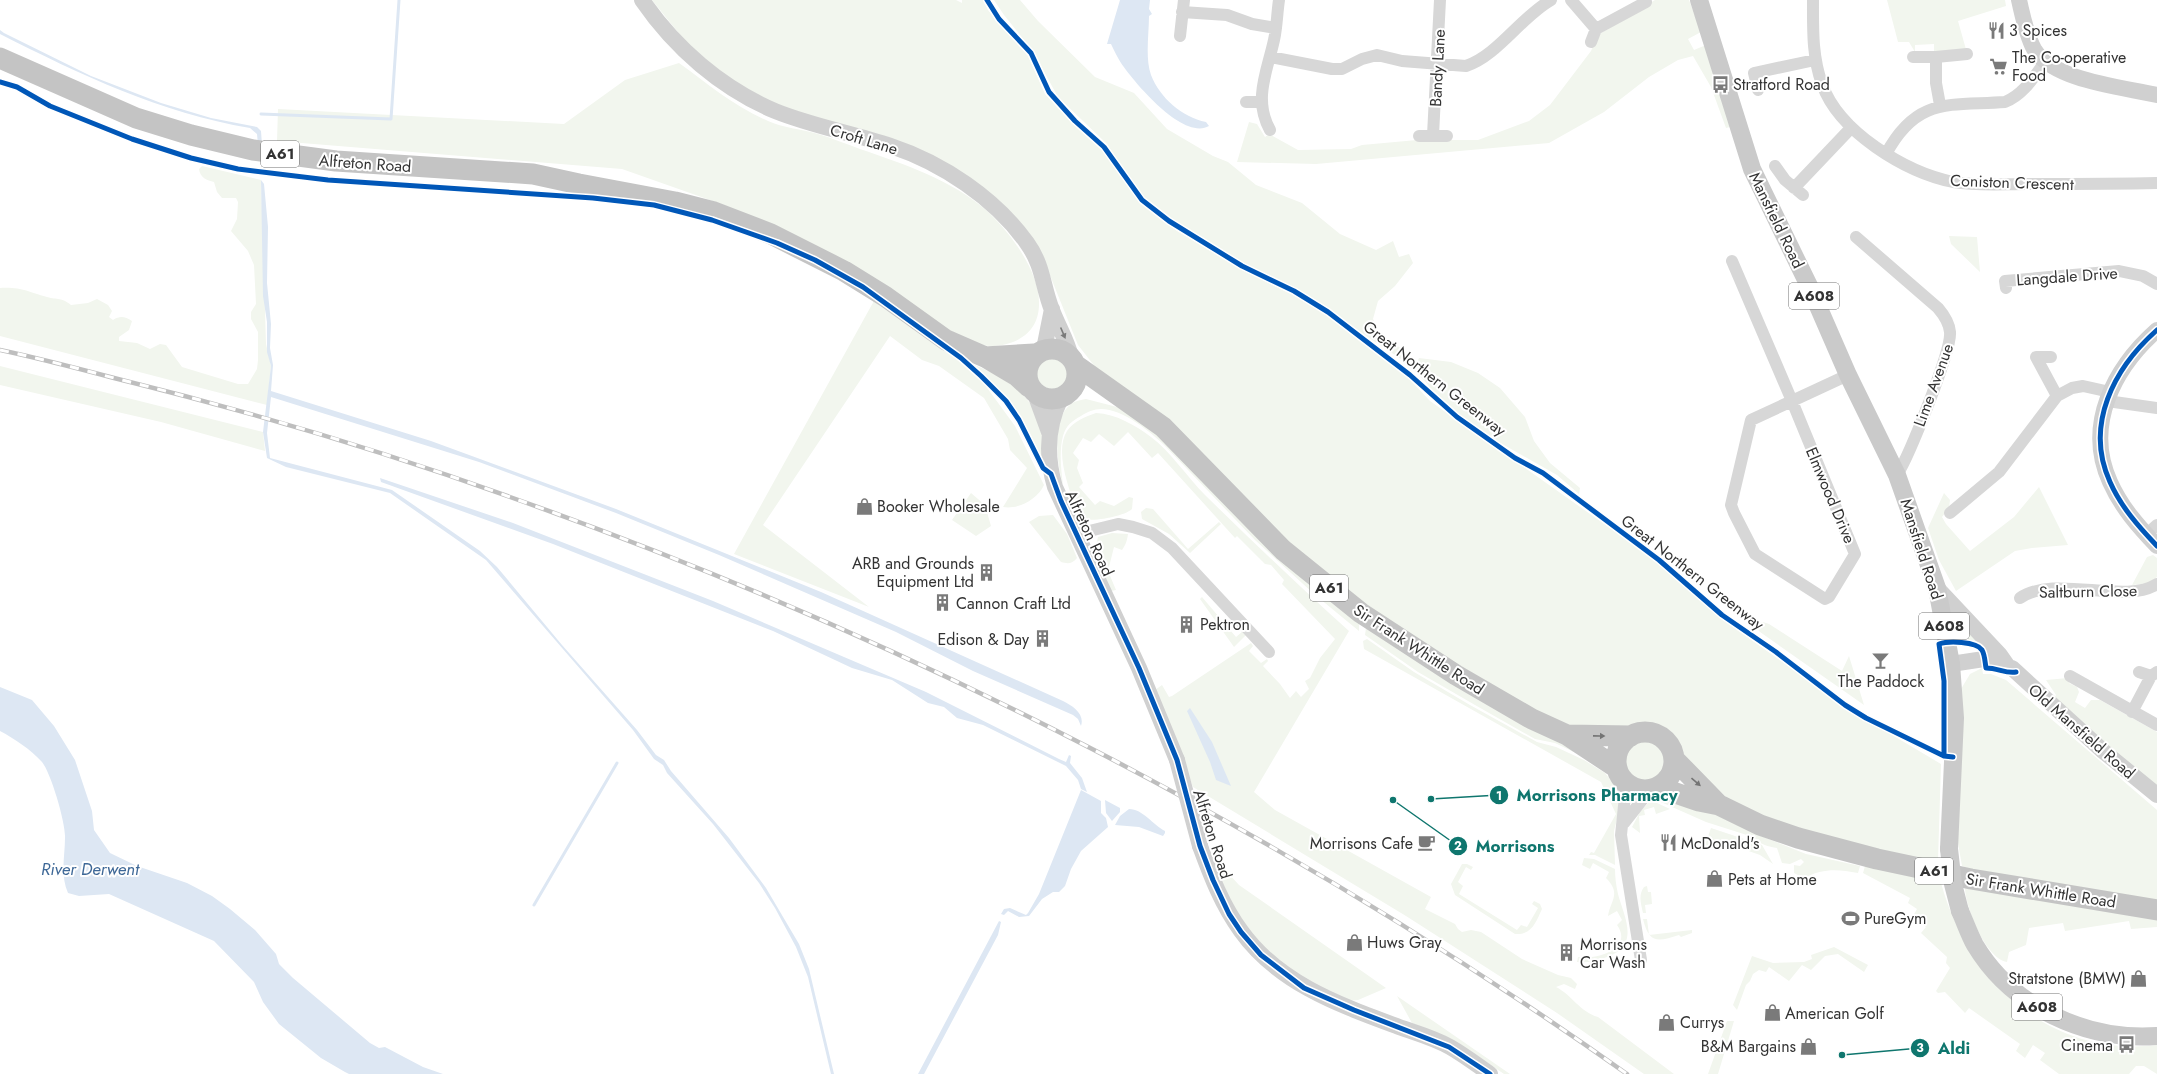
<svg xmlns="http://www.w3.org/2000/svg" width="2157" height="1074" viewBox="0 0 2157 1074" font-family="Jost,sans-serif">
<rect width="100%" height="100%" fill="#fff"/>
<path fill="#f2f6ee" d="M652 0H956L962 3V0H983L988 10 1028 56 1045 94 1072 123 1103 150 1138 200 1177 231 1244 271 1307 302 1360 338 1401 370 1430 401 1651 557 1726 622 1850 710 1941 764 1938 861 1905 858 1833 839 1756 814 1727 798 1685 758 1674 739 1660 728 1645 725 1610 729 1579 728 1549 719 1397 629 1287 543 1096 368 1078 345 1043 258 983 188 795 114 729 80 685 41Z
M994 0H1020L1038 21 1095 77 1134 93 1167 129 1213 156 1228 162 1256 185 1302 203 1340 234 1376 250 1393 241 1399 257 1409 254 1413 263 1395 286 1378 301 1373 319 1380 334 1402 349 1401 359 1291 286 1242 263 1198 237 1167 217 1141 196 1107 144 1058 97 1032 50 1004 15Z
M1655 0H1689L1701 32 1688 39 1694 50 1706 45 1730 127 1726 128 1711 87 1693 56 1678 60 1649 77 1604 112 1549 143 1316 164 1237 162 1249 122 1257 124 1265 137 1269 134 1298 150 1351 149 1362 145 1417 140H1478L1529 121 1550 105 1591 51 1598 35Z
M1887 0H2005L2006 6 1958 21 1967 53 1934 54V44L1915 45V52L1909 42H1898Z
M679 63C708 84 735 107 768 121 783 128 801 129 818 134 832 138 846 144 860 149 904 164 952 180 987 211 1010 232 1040 272 1039 304 1039 340 1003 351 973 344 963 342 951 331 942 325L724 205 622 169 277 141 278 109 564 124 625 80Z
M202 166 261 180 266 344 271 366 267 405 0 336V288C23 287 27 292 47 297 58 300 61 297 71 305L88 303 97 299 108 305 112 311 109 317 113 320C121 315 125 317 132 321L129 330 119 337V341L137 343 150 349 160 344 166 345 182 367 238 384H248L257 369 258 360V332L251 319V312L256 304 254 265 248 251 231 231 237 219 238 202 236 198H222L217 192 214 182C207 180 200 178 199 169Z
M1949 236 1977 237 1980 272 1951 244Z
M875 299 951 353 985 385 1015 426 1044 485C1038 499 1018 510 1003 507L1027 468 1010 450 1008 439 984 398 939 366 922 360 890 336 763 525 869 607 734 554Z
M1036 372a17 17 0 1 1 34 0a17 17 0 1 1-34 0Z
M1419 358 1451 362 1478 373 1500 388 1525 417 1534 441 1550 463 1580 488 1579 494 1557 475 1497 441 1440 401 1425 381 1414 370Z
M970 363C1004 377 1034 393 1042 432 1044 443 1043 455 1043 466 1024 419 1005 398 970 363Z
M0 366 263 432 265 451 161 422 0 385Z
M1086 399 1117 407 1141 420 1359 623V631L1314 594 1255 540 1166 447C1151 432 1123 409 1101 409 1094 409 1087 412 1081 416 1072 421 1066 425 1063 436 1059 451 1061 469 1063 485 1057 465 1051 418 1071 404 1075 401 1081 400 1086 399Z
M1096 413C1116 414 1135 425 1151 437 1170 451 1188 478 1205 495 1252 541 1300 587 1349 631L1254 792 1275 810 1431 897 1425 909 1455 924 1458 929 1462 932 1471 930 1481 932 1522 959 1558 975 1571 978 1577 984 1575 989 1564 984 1556 987C1572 995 1580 1012 1598 1017L1674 1074H1644L1557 1013 1406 916 1193 787 1155 690 1162 685 1169 697 1172 696 1251 643 1253 646 1249 651 1261 663 1267 659 1268 661 1263 666 1280 684 1290 698 1296 691 1301 697 1309 689 1305 681 1310 678 1320 658 1335 639 1282 584 1284 580 1271 565 1265 564 1237 536 1235 538 1158 453 1152 458 1128 432 1114 446 1099 434 1091 442 1083 438 1073 453 1079 460 1077 468 1083 483 1079 487 1095 505 1100 501 1114 506 1129 497 1133 498 1132 509C1123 517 1092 522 1080 519 1072 497 1053 453 1067 431 1074 421 1085 417 1096 413Z
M2039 487 2068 545 2032 548 2015 551 1956 591 1939 560 1928 528 1944 493 1950 500 1949 508 1942 517 1946 524 1970 551 2014 517Z
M971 493 985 505 991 526 976 536 952 520Z
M1146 508 1153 509 1188 549 1219 522 1221 524 1190 553 1169 534 1142 519 1141 512Z
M1053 515 1067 534 1077 558C1072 564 1068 564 1061 562L1029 522 1039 516Z
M1112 533 1128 534C1127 541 1126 544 1122 550L1114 547 1108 571 1116 590 1111 591 1095 550 1098 537Z
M2153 555 2157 558V577L2150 583 2132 585 2147 557Z
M1202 597 1236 637 1243 631 1246 635 1234 647 1200 599Z
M1948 607 1978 642 1975 645 1960 639V635H1953Z
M1751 622H1763L1769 624 1842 671 1849 656 1864 705 1760 632Z
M1366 628 1550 737 1578 754 1555 743 1535 739 1475 705 1418 672 1365 635Z
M1367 639 1414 672 1470 705 1537 742 1556 747 1584 760 1605 773 1615 785 1618 797V815L1614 831 1615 865 1595 855H1589L1591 852 1594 853 1616 814 1601 782 1364 649 1363 641Z
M1982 668 1983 674H1991L2006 680 2157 810V901L1973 870 1962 866 1958 843 1961 689 1970 674Z
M2068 678 2069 683 2077 687 2079 692 2075 702 2085 708 2091 700H2100L2157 732V790L2053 700 2056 695 2046 680Z
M1625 762a21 21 0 1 1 42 0a21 21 0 1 1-42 0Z
M1659 796 1683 799 1761 836 1806 854 1860 866 1858 873C1838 869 1823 868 1804 878L1794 873V865L1800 866 1804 862 1801 859 1790 864 1782 863 1777 848C1769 847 1759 844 1753 837L1706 822 1654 799Z
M1649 802 1657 803 1670 809 1656 814 1654 807 1644 810 1645 815 1639 816 1640 833 1632 827 1640 812Z
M1711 828 1762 845 1773 864 1760 855 1720 841 1717 849 1705 845Z
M1208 851 1239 885 1386 988 1358 1000 1343 1001 1280 965 1235 915Z
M1584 858 1594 859 1615 869C1615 877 1616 885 1618 894 1624 917 1641 945 1607 957 1597 961 1587 963 1577 962L1578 957C1596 960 1634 949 1617 925L1622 920 1617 911 1608 916C1610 901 1622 894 1606 878L1609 872 1593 863 1590 869 1582 865Z
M1462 864H1467L1473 867 1471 870 1466 867 1458 882 1463 886 1459 894 1517 930 1521 925 1527 927 1538 908 1532 904 1534 901 1540 904 1542 909C1536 922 1532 935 1515 934L1455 895 1451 884Z
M1865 866 1941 883C1968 981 2050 1058 2157 1045V1074L2144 1066H2136L2129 1074H2059L2040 1060 2045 1053 2033 1045 2025 1058 2016 1051 2020 1044 1969 1008 1965 1013 1945 992 1938 993 1936 991 1950 968 1946 963 1947 957 1921 933 1926 927 1913 916 1917 909 1908 903 1910 898 1863 873Z
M1647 886 1648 892H1651L1652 904 1645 905 1646 913H1643C1641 904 1638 895 1644 887Z
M1965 887 2157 917V927L2131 929 2129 921 2065 931 2063 923 2029 928 2026 945 2009 952 2007 962C1985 958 1965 906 1965 887Z
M1643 919H1647L1649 935 1692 930V933L1681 937 1679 935C1658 942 1649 944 1643 919Z
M1834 947 1868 965 1864 972 1838 954 1825 956 1811 970 1802 965 1789 981 1769 967 1766 972 1759 970 1753 974 1750 981 1746 985 1737 1010 1733 1005 1752 956 1773 963 1804 962 1812 959 1811 955Z
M1397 996 1510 1074H1504L1463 1046 1412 1023Z
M1727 1021H1734L1718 1074H1708Z"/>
<path fill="#dde7f3" d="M1120 0H1150L1149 9 1152 14 1149 16C1149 34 1145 58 1151 75 1160 98 1182 117 1206 122L1209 126C1183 141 1134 82 1121 63 1117 57 1114 50 1111 44H1107Z
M0 30 4 33 91 76 161 103 211 118 257 127 261 131 262 145H258L257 134 250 128C161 113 81 75 0 34Z
M261 180 264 184 268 227 267 283 271 324 270 348 273 365 271 391 431 441 616 509 821 592 1063 701C1073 706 1085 714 1081 726L1078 719 1073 715 973 671 896 632 719 555 616 513 479 462 271 397 267 433 270 458 392 490 480 551 497 567 562 645 637 730 656 755 664 760 671 771 729 838 766 888 799 944 809 969 834 1074H831L808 977 796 947 775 908 759 883 713 824 667 773 663 765 654 759 633 730 486 560 390 493 286 467 267 458 263 432 271 366 267 352V322L263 296Z
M380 478 513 523 713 601 926 692 1059 759 1066 762 1069 755 1071 756 1070 763 1082 778 1087 792 1081 789 1078 780 1066 766 983 725 957 718 944 707 928 703 892 680 852 668 773 631 553 544 381 482Z
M0 687 32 700 54 726 75 760 92 811 94 830 110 853 137 866 187 883 212 896 230 909 255 930 276 954 279 964 293 978 370 1043 379 1048 385 1047 423 1067 443 1074H349L345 1072 321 1058 279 1024 263 1002 254 982 214 941 109 894 79 896 68 893C60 875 65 856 65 838 66 824 51 773 42 762 30 749 15 739 0 731Z
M1190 708 1212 742 1231 786 1216 780 1210 762 1187 711Z
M1081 790 1101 801V813L1106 818 1108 827 1081 851 1071 869 1065 886 1059 892H1053L1042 899 1029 916 1019 917 1008 911 1004 915 1001 914 1004 909 1010 908 1026 915 1028 913 1039 894Z
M1105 800 1120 808V812L1112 821 1106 813Z
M1129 809C1143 809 1153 825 1165 831V833L1163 836 1139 827 1115 825 1120 816Z
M999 921 1001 922 998 935 924 1074H918Z"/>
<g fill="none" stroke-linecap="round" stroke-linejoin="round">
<path stroke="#dde7f3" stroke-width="3" d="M261 114 391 119 399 0
M534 905 617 763"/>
<path stroke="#d7d7d7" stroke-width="12" d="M1571 0 1596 29
M1813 0C1813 29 1812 56 1822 84 1839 132 1905 172 1953 182 1977 186 2003 184 2026 184 2070 184 2113 184 2157 183
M1182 12 1227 15 1252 24 1276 28
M1180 36 1184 0
M1591 42 1596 29 1646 2
M1270 57 1332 69H1342L1362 59 1377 55 1402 61 1466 66C1497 56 1521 17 1551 0
M1913 57H1936V83L1940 105
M1936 57 1967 54
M1758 90 1754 73 1815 60
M1246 102H1261
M1270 130C1253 99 1267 72 1274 40 1277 27 1277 13 1279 0
M1433 135 1440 0
M1419 136H1447
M1886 154C1917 96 1950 106 2005 102 2023 95 2034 77 2045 62
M1775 166 1785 180 1803 195
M1794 188 1851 128
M1856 237 1938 308C1944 315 1949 322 1950 332 1952 350 1909 456 1897 475
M1732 261 1792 401 1751 420 1731 505 1734 513 1755 554 1825 599 1829 597 1855 554 1792 401 1848 375
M2006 288 2005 281 2119 271 2143 276 2157 284
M2051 357H2036L2057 396
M2107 401 2157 408
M1950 513 1999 472 2057 396 2072 388 2083 386 2110 392
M1077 534 1118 524 1133 527 1152 533 1172 548 1269 652
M2146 535 2157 525
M2020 598C2055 574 2124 605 2157 584
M2139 672 2151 676
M2070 676 2157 725
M2132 712 2151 676 2157 672
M1620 777 1625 796 1621 835 1641 960
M1624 823 1650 790"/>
<path stroke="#d0d0d0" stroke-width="16" d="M642 0C675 48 721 88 775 111 812 126 852 133 891 146 942 163 995 198 1027 243 1044 267 1042 285 1052 310 1058 326 1067 340 1071 357
M2019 0C2023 17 2026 34 2034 49 2053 81 2123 87 2157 95
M2157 330C2114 368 2084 425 2110 482 2121 507 2139 527 2157 546
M1044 349 1052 309
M1035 394 1049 432
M1061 398C1047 426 1046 457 1055 487L1139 668 1177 760
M1937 588 2000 655 2007 665
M1951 664 1984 659 2012 668 2103 751 2157 795
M1200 846C1211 876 1222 905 1241 931 1279 984 1340 1005 1399 1027 1416 1033 1434 1038 1450 1047 1464 1055 1477 1065 1490 1074"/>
<path stroke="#cacaca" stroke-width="18" d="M1699 0 1752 169 1811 290 1848 375 1897 475 1937 588 1951 664 1955 718 1949 849
M1960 911C1965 922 1969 934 1975 945 2012 1007 2086 1041 2157 1036"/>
<path stroke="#c4c4c4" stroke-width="21" d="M0 58 136 118 191 135 253 150 336 161 533 174 579 184 675 202 714 212 771 234 844 271 886 297 946 340 985 357 1017 376 1029 387
M1027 374a25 25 0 1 1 50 0a25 25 0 1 1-50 0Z
M985 357 1034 354
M1077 366 1163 427 1283 550 1361 613 1456 675 1532 719 1567 735 1617 768
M1616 761a29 29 0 1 1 58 0a29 29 0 1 1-58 0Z
M1567 735 1631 736
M1674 759 1719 805
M1658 787 1699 801 1719 805 1760 825 1798 838 1877 859 1971 879 2157 910"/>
<defs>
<path id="rail" d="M0 350C38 358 76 368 114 378 248 411 380 450 510 497 906 637 1285 832 1627 1074"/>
</defs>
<use href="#rail" stroke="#bebebe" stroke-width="4.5"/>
<use href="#rail" stroke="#fff" stroke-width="3" stroke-dasharray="9" stroke-linecap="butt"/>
<path stroke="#d0d0d0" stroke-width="16" d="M1177 760 1200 846"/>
<path stroke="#cacaca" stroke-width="18" d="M1949 849 1953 884 1960 911"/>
<defs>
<path id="cycleway" d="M987 0 999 19 1031 53 1049 92 1075 121 1104 147 1142 200 1169 221 1242 266 1294 291 1328 312 1410 375 1457 417 1515 458 1543 473 1659 560 1722 615 1776 652 1845 705 1866 718 1944 756 1953 757
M0 82 17 87 50 106 132 139 191 158 238 169 328 180 593 198 654 205 712 220 777 243 815 260 863 287 961 358 981 376 1006 401 1019 420 1043 468 1051 474 1061 501 1139 668 1177 760 1200 846 1213 880 1229 914 1241 932 1261 955 1304 988 1354 1010 1449 1047 1490 1074
M2157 330C2114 368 2084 425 2110 482 2121 507 2139 527 2157 546
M1944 756V681L1939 644C1948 641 1976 641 1982 650 1985 655 1985 663 1986 668 1998 668 2006 674 2016 672"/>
</defs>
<use href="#cycleway" stroke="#fff" stroke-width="8"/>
<use href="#cycleway" stroke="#0057b8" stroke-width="5"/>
</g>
<defs><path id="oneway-solid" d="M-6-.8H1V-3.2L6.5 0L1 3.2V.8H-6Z"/></defs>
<use fill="#7a7a7a" href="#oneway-solid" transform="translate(1063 333) rotate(67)"/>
<g fill="#747474">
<use href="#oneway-solid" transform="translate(1599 736) rotate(1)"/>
<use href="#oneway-solid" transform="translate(1696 782) rotate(41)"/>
</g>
<defs>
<symbol id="restaurant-bare" viewBox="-9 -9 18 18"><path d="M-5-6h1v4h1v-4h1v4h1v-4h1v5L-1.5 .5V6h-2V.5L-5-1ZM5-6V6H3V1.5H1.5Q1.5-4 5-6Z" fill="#7a7a7a" stroke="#fff" stroke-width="2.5" paint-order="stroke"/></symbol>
<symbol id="supermarket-bare" viewBox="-9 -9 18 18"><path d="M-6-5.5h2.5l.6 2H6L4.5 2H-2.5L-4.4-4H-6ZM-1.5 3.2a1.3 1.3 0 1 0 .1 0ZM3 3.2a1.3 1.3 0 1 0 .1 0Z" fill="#7a7a7a" stroke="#fff" stroke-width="2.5" paint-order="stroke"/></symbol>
<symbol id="bus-bare" viewBox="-9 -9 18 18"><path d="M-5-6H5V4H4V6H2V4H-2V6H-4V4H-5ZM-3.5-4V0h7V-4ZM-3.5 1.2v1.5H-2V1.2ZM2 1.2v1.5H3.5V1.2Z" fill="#7a7a7a" stroke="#fff" stroke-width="2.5" paint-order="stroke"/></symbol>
<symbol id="shop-bare" viewBox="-9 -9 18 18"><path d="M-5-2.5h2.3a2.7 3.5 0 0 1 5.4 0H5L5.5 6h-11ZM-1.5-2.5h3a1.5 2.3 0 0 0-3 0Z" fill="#7a7a7a" stroke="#fff" stroke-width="2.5" paint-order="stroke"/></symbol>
<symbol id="building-bare" viewBox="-9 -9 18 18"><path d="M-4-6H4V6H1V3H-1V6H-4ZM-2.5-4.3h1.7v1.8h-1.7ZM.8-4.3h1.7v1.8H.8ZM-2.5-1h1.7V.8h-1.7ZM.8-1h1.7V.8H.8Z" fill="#7a7a7a" stroke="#fff" stroke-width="2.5" paint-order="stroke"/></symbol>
<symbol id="bar-bare" viewBox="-9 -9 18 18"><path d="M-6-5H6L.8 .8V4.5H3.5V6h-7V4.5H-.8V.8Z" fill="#7a7a7a" stroke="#fff" stroke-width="2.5" paint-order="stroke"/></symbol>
<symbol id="cafe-bare" viewBox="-9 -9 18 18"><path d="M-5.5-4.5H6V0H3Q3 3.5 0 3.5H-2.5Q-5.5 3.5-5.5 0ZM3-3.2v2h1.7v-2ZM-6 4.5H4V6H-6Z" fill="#7a7a7a" stroke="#fff" stroke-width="2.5" paint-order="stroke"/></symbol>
<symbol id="stadium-bare" viewBox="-9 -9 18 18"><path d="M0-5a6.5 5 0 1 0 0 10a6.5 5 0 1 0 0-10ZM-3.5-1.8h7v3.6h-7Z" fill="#7a7a7a" stroke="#fff" stroke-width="2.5" paint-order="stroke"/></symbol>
</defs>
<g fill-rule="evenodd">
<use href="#restaurant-bare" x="1984" y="18" width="25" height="25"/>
<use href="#supermarket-bare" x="1986" y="54" width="25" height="25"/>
<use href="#bus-bare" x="1708" y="72" width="25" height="25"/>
<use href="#shop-bare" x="852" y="494" width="25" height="25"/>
<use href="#building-bare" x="974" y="560" width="25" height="25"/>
<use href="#building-bare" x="930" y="590" width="25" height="25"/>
<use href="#building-bare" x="1174" y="612" width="25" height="25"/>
<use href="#building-bare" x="1030" y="626" width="25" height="25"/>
<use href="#bar-bare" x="1868" y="648" width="25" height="25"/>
<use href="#cafe-bare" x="1414" y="830" width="25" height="25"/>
<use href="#restaurant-bare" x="1656" y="830" width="25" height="25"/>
<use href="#shop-bare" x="1702" y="866" width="25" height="25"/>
<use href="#stadium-bare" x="1838" y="906" width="25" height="25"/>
<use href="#shop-bare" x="1342" y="930" width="25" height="25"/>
<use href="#building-bare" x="1554" y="940" width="25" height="25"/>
<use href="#shop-bare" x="2126" y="966" width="25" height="25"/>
<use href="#shop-bare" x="1760" y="1000" width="25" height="25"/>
<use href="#shop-bare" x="1654" y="1010" width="25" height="25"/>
<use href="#bus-bare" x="2114" y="1032" width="25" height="25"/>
<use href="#shop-bare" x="1796" y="1034" width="25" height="25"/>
</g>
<g text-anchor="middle" stroke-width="4" stroke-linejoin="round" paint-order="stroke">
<g fill="#fff" stroke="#707070" stroke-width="1">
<rect x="261" y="141" width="38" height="26" rx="3"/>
<rect x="1789" y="283" width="50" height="26" rx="3"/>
<rect x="1310" y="575" width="38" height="26" rx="3"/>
<rect x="1919" y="613" width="50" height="26" rx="3"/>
<rect x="1915" y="858" width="38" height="26" rx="3"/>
<rect x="2012" y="994" width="50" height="26" rx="3"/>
</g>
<g font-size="15" font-weight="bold" fill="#333">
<text x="280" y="159">A61</text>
<text x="1814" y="301">A608</text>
<text x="1329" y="593">A61</text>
<text x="1944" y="631">A608</text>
<text x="1934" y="876">A61</text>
<text x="2037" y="1012">A608</text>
</g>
<g font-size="16" fill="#333" stroke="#fff" text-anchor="start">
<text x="2009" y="36">3 Spices</text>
<text x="2012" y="63">The Co-operative<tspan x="2012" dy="18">Food</tspan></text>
<text x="1733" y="90">Stratford Road</text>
<text x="877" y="512">Booker Wholesale</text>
<text x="974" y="569" text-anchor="end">ARB and Grounds<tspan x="974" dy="18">Equipment Ltd</tspan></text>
<text x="956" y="609">Cannon Craft Ltd</text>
<text x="1200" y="630">Pektron</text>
<text x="1029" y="645" text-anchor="end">Edison &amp; Day</text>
<text x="1881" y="687" text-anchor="middle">The Paddock</text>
<text x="1413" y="849" text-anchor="end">Morrisons Cafe</text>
<text x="1681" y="849">McDonald's</text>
<text x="1728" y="885">Pets at Home</text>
<text x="1864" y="924">PureGym</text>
<text x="1367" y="948">Huws Gray</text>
<text x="1580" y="950">Morrisons<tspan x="1580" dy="18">Car Wash</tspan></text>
<text x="2126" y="984" text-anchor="end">Stratstone (BMW)</text>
<text x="1785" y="1019">American Golf</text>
<text x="1680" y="1028">Currys</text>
<text x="2113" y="1051" text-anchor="end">Cinema</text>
<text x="1796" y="1052" text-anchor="end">B&amp;M Bargains</text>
</g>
<g font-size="16" fill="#333" stroke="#fff">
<text transform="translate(1437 68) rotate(-87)" y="6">Bandy Lane</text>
<text transform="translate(864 139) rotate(17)" y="6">Croft Lane</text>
<text transform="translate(365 163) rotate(4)" y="6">Alfreton Road</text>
<text transform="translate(2012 182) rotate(2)" y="6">Coniston Crescent</text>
<text transform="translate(1777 220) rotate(64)" y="6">Mansfield Road</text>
<text transform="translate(2067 276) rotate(-4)" y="6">Langdale Drive</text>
<text transform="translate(1435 378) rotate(38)" y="6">Great Northern Greenway</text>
<text transform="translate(1933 385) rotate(-70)" y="6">Lime Avenue</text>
<text transform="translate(1831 495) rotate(67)" y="6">Elmwood Drive</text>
<text transform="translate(1090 533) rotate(65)" y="6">Alfreton Road</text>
<text transform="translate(1922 549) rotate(72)" y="6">Mansfield Road</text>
<text transform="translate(1693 572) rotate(38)" y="6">Great Northern Greenway</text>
<text transform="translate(2088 591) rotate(-1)" y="6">Saltburn Close</text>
<text transform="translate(1419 649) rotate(33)" y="6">Sir Frank Whittle Road</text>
<text transform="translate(2082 731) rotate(41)" y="6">Old Mansfield Road</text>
<text transform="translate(1213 834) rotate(72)" y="6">Alfreton Road</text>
<text transform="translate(2041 890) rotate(9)" y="6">Sir Frank Whittle Road</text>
</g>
<g font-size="17" font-style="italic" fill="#3e6897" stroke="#fff">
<text x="90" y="875">River Derwent</text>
</g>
</g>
<path fill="none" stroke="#0f766e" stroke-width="1.5" d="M1431 799L1499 795M1393 800L1458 846M1842 1055L1920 1048"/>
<g fill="#0f766e" stroke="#fff" stroke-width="1.5">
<circle cx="1431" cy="799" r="4"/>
<circle cx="1393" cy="800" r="4"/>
<circle cx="1842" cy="1055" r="4"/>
<circle cx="1499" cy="795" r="10"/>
<circle cx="1458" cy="846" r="10"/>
<circle cx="1920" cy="1048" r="10"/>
</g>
<g font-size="12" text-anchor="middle" font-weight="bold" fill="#fff">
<text x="1499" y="800">1</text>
<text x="1458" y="850">2</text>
<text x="1920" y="1052">3</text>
</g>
<g font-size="17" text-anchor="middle" font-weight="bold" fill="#0f766e" stroke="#fff" stroke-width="4" stroke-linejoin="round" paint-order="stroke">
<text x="1597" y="801">Morrisons Pharmacy</text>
<text x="1515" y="852">Morrisons</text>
<text x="1954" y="1054">Aldi</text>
</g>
</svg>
